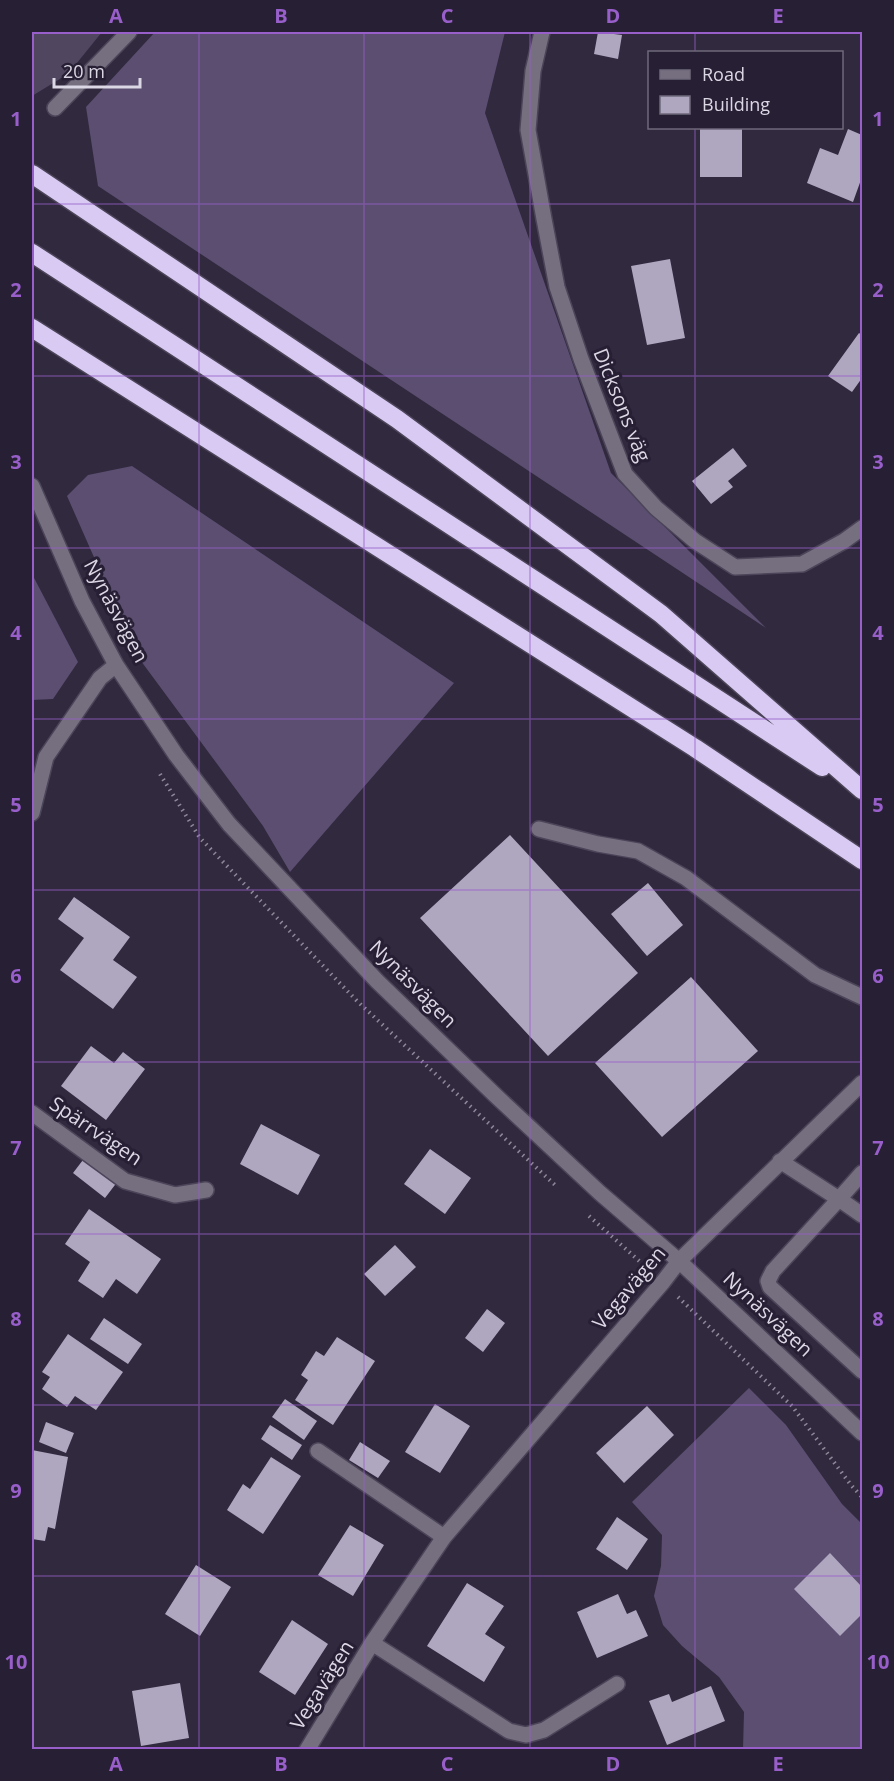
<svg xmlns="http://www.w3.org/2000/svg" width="894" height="1781" viewBox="0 0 894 1781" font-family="'Open Sans',sans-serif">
<rect width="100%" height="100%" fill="#31293e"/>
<path fill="#504660" d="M32 32H102L68 74 32 96Z"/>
<path fill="#5b4e71" d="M155 32H505L485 113 611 473 766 628 98 186 86 107Z
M132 466 454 683 290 872 263 826 138 657 67 496 88 475Z
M32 574 78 662 53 699 32 700Z
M749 1388 786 1425 842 1504 862 1524V1749H743L744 1712 719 1677 682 1646 663 1625 654 1596 661 1566 662 1535 632 1502Z"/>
<path fill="#afa6c0" d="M598 32 622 35 618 59 594 54Z
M700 128H742V177H700Z
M848 129 862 135V177L853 202 807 183 820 148 838 155Z
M670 259 685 338 647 345 631 266Z
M859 333 862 335V378L852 392 828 376Z
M733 448 747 466 728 481 733 487 711 504 692 481Z
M510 835 638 973 548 1056 420 918Z
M648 883 683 925 647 956 611 914Z
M74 897 130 937 113 960 137 977 113 1009 60 970 84 938 58 919Z
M691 977 758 1051 662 1137 595 1063Z
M91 1046 114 1063 123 1052 145 1069 106 1120 61 1086Z
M261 1124 320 1155 298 1195 240 1164Z
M430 1149 471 1178 445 1214 404 1184Z
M86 1156 118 1181 105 1198 73 1173Z
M89 1209 161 1259 137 1294 116 1279 103 1298 78 1281 90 1262 65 1244Z
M395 1245 416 1267 385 1296 364 1274Z
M487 1309 505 1323 483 1352 465 1338Z
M104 1318 142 1344 128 1364 90 1339Z
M68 1334 123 1372 96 1410 75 1396 67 1407 42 1389 50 1377 42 1372Z
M337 1337 375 1361 333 1425 295 1400 308 1380 301 1375 316 1351 324 1356Z
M285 1399 317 1421 304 1440 272 1417Z
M435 1404 470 1426 440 1473 405 1452Z
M647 1406 674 1435 624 1483 596 1453Z
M46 1422 74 1433 66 1453 39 1442Z
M270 1425 302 1445 292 1460 261 1439Z
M360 1442 390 1461 378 1478 349 1460Z
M32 1450 68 1457 55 1529 48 1527 45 1541 32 1539Z
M271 1457 301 1476 263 1534 227 1510 243 1484 250 1489Z
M617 1517 648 1539 627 1570 596 1549Z
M350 1525 384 1545 353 1596 318 1575Z
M830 1553 862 1587V1614L840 1636 794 1589Z
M196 1565 231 1587 200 1636 165 1614Z
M467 1583 504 1606 485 1634 505 1647 484 1682 427 1646Z
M618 1594 627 1614 636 1610 648 1636 597 1658 577 1612Z
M292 1620 328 1644 295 1695 259 1672Z
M180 1683 189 1738 141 1746 132 1691Z
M711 1686 725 1721 667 1745 649 1701 669 1694 672 1702Z"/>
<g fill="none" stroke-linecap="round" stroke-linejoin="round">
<defs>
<path id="minor" d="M542 32 533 71 528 130 544 219 557 287 581 359 625 474 656 508 695 541 735 567 802 564 844 541 862 528
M55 108 129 32
M32 486 82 601 116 665 176 755 229 824 377 981 495 1095 600 1193 679 1261 862 1433
M32 813 46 757 100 678 116 665
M539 829 598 844 638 851 686 878 815 975 862 997
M32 1113 125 1181 175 1195 206 1190
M780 1161 839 1199 862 1173
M862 1215 839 1199 773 1271 768 1281 770 1287 862 1371
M318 1451 444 1537
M372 1643 509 1731 526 1735 544 1730 617 1684
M307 1750 372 1643 444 1537 663 1282 679 1261 862 1083"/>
<path id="highway" d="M32 174 397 419 661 614 862 790
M32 253 822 767
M32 328 695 748 862 860"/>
</defs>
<use href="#minor" stroke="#4c4559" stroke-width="18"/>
<use href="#highway" stroke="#4c4559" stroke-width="21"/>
<path stroke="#8e8899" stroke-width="4" stroke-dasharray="1.5 4.5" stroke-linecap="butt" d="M160 774 200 838 357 1001 555 1185
M589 1216 648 1269
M678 1297 792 1406 851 1485 862 1497"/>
<use href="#minor" stroke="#756f80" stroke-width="15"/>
<use href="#highway" stroke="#d9caf3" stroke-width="18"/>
</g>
<path fill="none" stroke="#985fca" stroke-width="1.5" stroke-opacity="0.55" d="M199 32V1750M364 32V1750M530 32V1750M695 32V52M695 128V1750M32 204H862M32 376H862M32 548H862M32 719H862M32 890H862M32 1062H862M32 1234H862M32 1405H862M32 1576H862"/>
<g text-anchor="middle" stroke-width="6" stroke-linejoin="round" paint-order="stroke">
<g font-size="20" fill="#dcd7e5" stroke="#271f34">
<text transform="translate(622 405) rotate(68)" y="7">Dicksons väg</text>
<text transform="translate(116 611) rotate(62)" y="7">Nynäsvägen</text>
<text transform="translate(413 984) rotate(45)" y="7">Nynäsvägen</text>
<text transform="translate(96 1131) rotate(34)" y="7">Spärrvägen</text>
<text transform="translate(629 1288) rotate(-50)" y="7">Vegavägen</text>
<text transform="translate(768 1314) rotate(43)" y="7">Nynäsvägen</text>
<text transform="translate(322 1685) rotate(-58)" y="7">Vegavägen</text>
</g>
</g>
<rect width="894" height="1781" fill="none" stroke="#271f34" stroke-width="66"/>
<rect x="648" y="51" width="195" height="78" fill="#271f34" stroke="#6f697b" stroke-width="1.5"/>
<rect x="660" y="70" width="30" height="9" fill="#756f80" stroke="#6f697b" stroke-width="1.5"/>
<text x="702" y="81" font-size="18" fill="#dcd7e5">Road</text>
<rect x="660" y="96" width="30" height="18" fill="#afa6c0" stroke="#6f697b" stroke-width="1.5"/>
<text x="702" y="111" font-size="18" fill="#dcd7e5">Building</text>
<path d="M54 78v9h86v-9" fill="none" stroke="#dcd7e5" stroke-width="3"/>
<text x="63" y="78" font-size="18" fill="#dcd7e5" stroke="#271f34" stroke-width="4.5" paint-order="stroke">20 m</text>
<rect x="33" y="33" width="828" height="1715" fill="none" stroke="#985fca" stroke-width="2"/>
<g font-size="20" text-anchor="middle" font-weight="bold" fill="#985fca">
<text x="116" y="23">A</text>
<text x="281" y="23">B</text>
<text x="447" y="23">C</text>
<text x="613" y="23">D</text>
<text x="778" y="23">E</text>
<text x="16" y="126">1</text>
<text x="878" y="126">1</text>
<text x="16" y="297">2</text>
<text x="878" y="297">2</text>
<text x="16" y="469">3</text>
<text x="878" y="469">3</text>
<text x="16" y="640">4</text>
<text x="878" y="640">4</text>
<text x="16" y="812">5</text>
<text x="878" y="812">5</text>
<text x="16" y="983">6</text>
<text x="878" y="983">6</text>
<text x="16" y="1155">7</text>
<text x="878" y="1155">7</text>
<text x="16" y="1326">8</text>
<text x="878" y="1326">8</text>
<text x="16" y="1498">9</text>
<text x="878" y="1498">9</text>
<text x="16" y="1669">10</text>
<text x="878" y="1669">10</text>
<text x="116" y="1771">A</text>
<text x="281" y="1771">B</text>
<text x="447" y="1771">C</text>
<text x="613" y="1771">D</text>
<text x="778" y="1771">E</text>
</g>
</svg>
